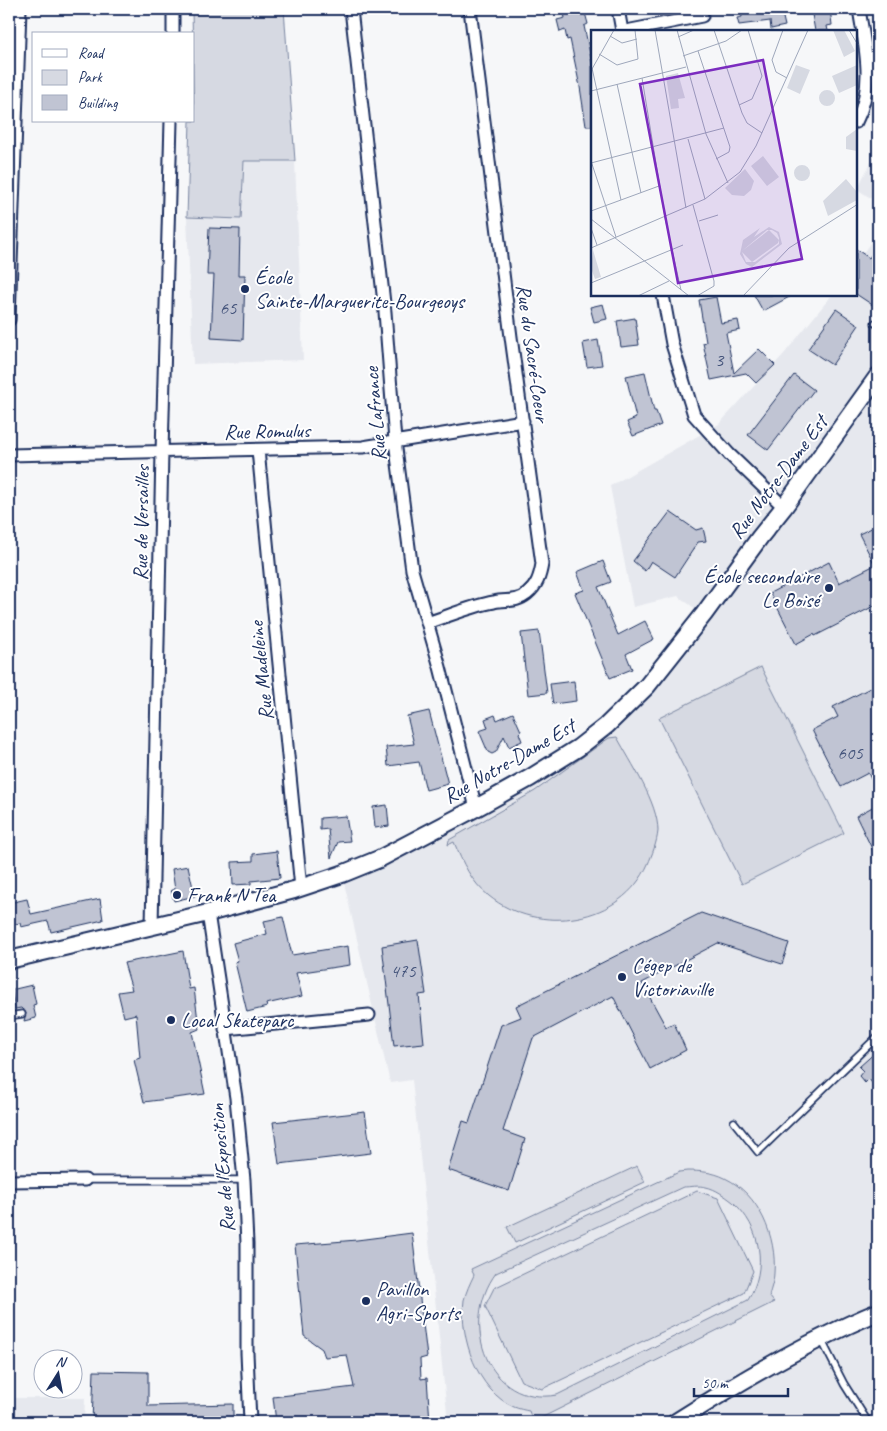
<svg xmlns="http://www.w3.org/2000/svg" width="887" height="1431" viewBox="0 0 887 1431" font-family="Caveat,sans-serif">
<rect width="100%" height="100%" fill="#f6f7f9"/>
<filter id="ink" filterUnits="userSpaceOnUse"><feTurbulence type="fractalNoise" baseFrequency=".02" numOctaves="2"/><feDisplacementMap in="SourceGraphic" scale="10" xChannelSelector="R" yChannelSelector="G"/><feConvolveMatrix kernelMatrix="1 2 1 2 8 2 1 2 1" color-interpolation-filters="sRGB"/></filter>
<g filter="url(#ink)">
<path fill="#e6e8ee" d="M878 149V203L857 189Z
M244 160 295 161 303 360 193 364 187 217 241 219Z
M878 232V1422H448L412 1080 390 1083 342 874 605 727 704 615 678 596 633 607 610 486 719 424 784 354 832 295H856V263Z
M9 1398H85L84 1422H9Z"/>
<path fill="#d6d9e2" stroke="#7884a0" fill-rule="evenodd" d="M192 9H284L295 161H244L241 219 187 217 190 121H194Z
M761 667 844 833 742 884 659 718Z
M617 737C631 763 658 803 658 831 657 842 652 855 648 864 622 924 538 936 489 896 472 883 462 862 454 842L448 845 449 840 535 791 609 738Z
M637 1166 645 1182 515 1243 507 1227Z
M687 1171C700 1171 713 1172 725 1178 759 1194 777 1237 774 1273 774 1281 771 1288 769 1296L774 1302 533 1422 529 1411C524 1410 519 1409 514 1407 477 1391 459 1337 464 1300 466 1292 470 1283 474 1275L471 1269 679 1172ZM683 1187C690 1187 699 1185 706 1187 716 1189 725 1196 733 1202 761 1227 768 1268 748 1300L557 1395C487 1407 459 1323 496 1273Z
M697 1191 718 1198 753 1271 744 1293 542 1389 521 1381 485 1306 494 1288Z"/>
<path fill="#c0c4d3" stroke="#1b2f5e" d="M563 9H584L588 24 584 26 592 63V126H586L580 87 570 39 567 40 565 30 560 32 557 20 565 18Z
M741 9H761V13L781 9 785 26 771 29 770 21 739 25 737 18 742 17Z
M811 9H830L832 25 827 26 828 31H815Z
M209 228 240 229 239 275H245L243 340 211 338 214 275H207Z
M878 246V299L874 306 856 294V249L869 258Z
M754 295H793L763 311Z
M716 297 721 323 738 320 740 330 726 333 734 373 759 349 775 365 756 383 746 373 711 380 703 343 706 342 699 300Z
M603 304 607 319 594 322 590 307Z
M836 309 859 325 832 365 808 349Z
M635 318 639 345 621 347 617 321Z
M598 340 602 365 587 367 583 343Z
M645 372 654 411H656L661 425 633 436 627 422 636 418 626 376Z
M794 375 814 390 768 450 748 435Z
M670 512 696 530 703 528 706 541 698 542 675 577 651 561 645 571 633 561Z
M878 525V604L815 636 814 634 796 644 770 593 829 562 839 583 875 565 859 534Z
M603 561 611 582 598 587 618 635 645 621 654 639 626 654 632 669 610 678 575 593 584 590 577 572Z
M539 631 547 693 528 695 521 633Z
M574 681 576 701 553 704 550 684Z
M878 684V793L868 773 841 787 812 730 838 717 833 707Z
M429 711 448 784 426 790 419 762 388 766 386 747 414 744 407 716Z
M513 713 521 731 519 733 522 741 509 747 504 736 496 752 492 754 488 752 479 731 488 728 485 719 495 715 497 720Z
M878 804V861L856 816Z
M387 805 389 826 375 828 373 807Z
M346 816 350 841 338 842 331 858 328 829 320 830V818Z
M277 851 280 878 251 881V884L233 885 232 862 253 861V854Z
M188 866 195 896 174 901 171 890H175L172 869Z
M27 899 31 914 100 899 103 920 51 932 48 921 21 927 20 923 10 925 9 903Z
M701 913 789 943 782 964 718 943 642 983 666 1027 674 1023 686 1050 650 1069 613 996 533 1038 503 1131 525 1139 509 1191 448 1170 463 1121 469 1123 501 1025 521 1017 516 1006Z
M283 917 292 955 348 946 350 965 296 973 302 996 266 1004 267 1007 247 1012 235 962 238 961 233 943 267 934 264 921Z
M418 940 426 994 419 995 424 1043 394 1046 382 946Z
M183 951 189 989 194 988 199 1029 192 1032 205 1094 144 1102 134 1060 140 1058 136 1014 124 1017 118 992 132 990 124 963Z
M32 985 36 1004 33 1005 36 1018 24 1021 26 1013 21 1008 15 1009 11 990Z
M878 1050V1078L872 1083 869 1079 865 1083 859 1076 863 1071 859 1067Z
M365 1112 371 1153 279 1164 273 1122Z
M412 1233 427 1357 420 1359 421 1379 427 1378 430 1422H276L273 1397 354 1387 347 1355 325 1357 322 1349 304 1336 295 1245 357 1240Z
M94 1371 148 1372V1406L233 1404V1422H92Z"/>
<g fill="none" stroke-linecap="round" stroke-linejoin="round">
<defs>
<path id="lane" d="M875 323 878 325
M9 1016 22 1014
M734 1122 758 1152 878 1036
M85 1180H244
M821 1339 844 1384 868 1422"/>
<path id="street" d="M351 9 385 312 395 441 412 570 440 667 476 808
M618 9 622 31
M626 31 702 16
M173 34V9
M856 122C875 86 865 47 859 9
M663 295 672 344 694 415 729 454 784 507
M9 320 20 9
M258 450 301 888
M9 455 363 447 523 421
M427 623C449 616 471 606 494 602 506 599 516 603 527 594 537 586 540 576 542 564L511 337 470 9
M208 913 236 1098 244 1180 247 1243V1353L250 1422
M152 926 162 452 171 121
M225 1029 369 1015
M9 1181 85 1180"/>
<path id="secondary" d="M9 960 208 913 294 890 342 874 379 859 476 808 530 778 578 748 606 726 647 686 704 614 760 537 784 507 878 376
M676 1422C740 1381 808 1341 878 1312"/>
</defs>
<use href="#lane" stroke="#1b2f5e" stroke-width="9"/>
<use href="#street" stroke="#1b2f5e" stroke-width="15"/>
<use href="#secondary" stroke="#1b2f5e" stroke-width="20"/>
<use href="#lane" stroke="#fff" stroke-width="5.5"/>
<use href="#street" stroke="#fff" stroke-width="11"/>
<use href="#secondary" stroke="#fff" stroke-width="16"/>
</g>
</g>
<g fill="#1b2f5e" stroke="#fff" stroke-width="2">
<circle cx="245" cy="289" r="5"/>
<circle cx="829" cy="588" r="5"/>
<circle cx="177" cy="895" r="5"/>
<circle cx="622" cy="977" r="5"/>
<circle cx="171" cy="1020" r="5"/>
<circle cx="366" cy="1301" r="5"/>
</g>
<g text-anchor="middle" stroke-width="4" stroke-linejoin="round" paint-order="stroke">
<g font-size="19" fill="#44547b">
<text x="228" y="314">65</text>
<text x="719" y="366">3</text>
<text x="850" y="759">605</text>
<text x="403" y="977">475</text>
</g>
<g font-size="21" fill="#1b2f5e" stroke="#fff" text-anchor="start">
<text x="255" y="284">École<tspan x="255" dy="24">Sainte-Marguerite-Bourgeoys</tspan></text>
<text x="819" y="583" text-anchor="end">École secondaire<tspan x="819" dy="24">Le Boisé</tspan></text>
<text x="187" y="902">Frank N Tea</text>
<text x="632" y="972">Cégep de<tspan x="632" dy="24">Victoriaville</tspan></text>
<text x="181" y="1027">Local Skateparc</text>
<text x="376" y="1296">Pavillon<tspan x="376" dy="24">Agri-Sports</tspan></text>
</g>
<g font-size="21" fill="#1b2f5e" stroke="#fff">
<text transform="translate(533 353) rotate(82)" y="7">Rue du Sacré-Coeur</text>
<text transform="translate(375 414) rotate(-95)" y="7">Rue Lafrance</text>
<text transform="translate(267 431) rotate(-1)" y="7">Rue Romulus</text>
<text transform="translate(778 477) rotate(-53)" y="7">Rue Notre-Dame Est</text>
<text transform="translate(141 523) rotate(-89)" y="7">Rue de Versailles</text>
<text transform="translate(261 671) rotate(-96)" y="7">Rue Madeleine</text>
<text transform="translate(509 761) rotate(-30)" y="7">Rue Notre-Dame Est</text>
<text transform="translate(222 1168) rotate(-95)" y="7">Rue de l'Exposition</text>
</g>
</g>
<g transform="translate(591 30)">
<rect width="266" height="266" fill="#f6f7f9"/>
<path d="M242 0H253L264 21 253 27ZM205 35 219 40 209 64 196 58ZM266 35V55L248 63 241 46ZM87 43 94 68 87 69 88 78 80 79 75 46ZM228 68a8 8 0 1 1 16 0a8 8 0 1 1-16 0ZM266 99V121L255 119V107ZM172 126 188 147 176 156 160 136ZM203 143a8 8 0 1 1 16 0a8 8 0 1 1-16 0ZM154 139 163 151 160 160 153 166 141 165 134 158ZM255 149 266 162V170L237 186 232 171ZM178 197 188 202 191 214 161 237 155 234 149 224 152 210 169 198 163 207ZM176 200H181L186 203 188 208V214L164 232H155L151 222 161 232 187 213 188 210 178 200 151 221ZM2 220 10 247 4 249 0 238Z" fill="#d6d9e2" fill-rule="evenodd"/>
<path fill="none" stroke="#9ea7bb" stroke-width="1" d="M64 0 95 178M86 0 115 104 137 153M123 0 151 83 156 93 171 103M192 0 181 30 185 42 196 48M258 0 267 15M19 6 31 13 46 9M87 7 103 0M107 21 139 117 138 122 125 129M8 24 26 35 47 29 44 0M92 26 135 11 151 0M1 38 30 170M1 39 23 0M51 48 74 188 90 260M26 54 50 163M0 61 95 37M148 75 161 69 171 46 157 0M97 109 114 169M0 131 25 207M0 133 133 98M102 175 123 251V256L106 266M0 181 68 156M0 189 98 266M108 191 127 185M0 198 6 215M0 218 114 169 149 142 165 116 217 0M0 253 92 215M47 266 78 251M152 266 198 218 267 174"/>
<path fill="#7b2cbf" fill-opacity="0.15" stroke="#7b2cbf" stroke-width="2.5" d="M172 30 211 229 87 253 49 54Z"/>
<rect width="266" height="266" fill="none" stroke="#1b2f5e" stroke-width="2.5"/>
</g>
<rect width="887" height="1431" fill="none" stroke="#fff" stroke-width="30"/>
<rect x="15" y="15" width="857" height="1401" fill="none" stroke="#1b2f5e" stroke-width="2" filter="url(#ink)"/>
<rect x="32" y="32" width="162" height="90" fill="#ffffff" stroke="#a4acbf"/>
<rect x="42" y="49" width="25" height="8" fill="#ffffff" stroke="#a4acbf"/>
<text x="78" y="58" font-size="15" fill="#1b2f5e">Road</text>
<rect x="42" y="70" width="25" height="15" fill="#d6d9e2" stroke="#a4acbf"/>
<text x="78" y="82" font-size="15" fill="#1b2f5e">Park</text>
<rect x="42" y="95" width="25" height="15" fill="#c0c4d3" stroke="#a4acbf"/>
<text x="78" y="108" font-size="15" fill="#1b2f5e">Building</text>
<g transform="translate(58 1374) rotate(11)"><circle r="24" fill="#ffffff" stroke="#a4acbf"/>
<path d="M0-4L9 19L0 12L-9 19Z" fill="#1b2f5e"/>
<text y="-8" font-size="14" font-weight="bold" text-anchor="middle" fill="#1b2f5e">N</text>
</g>
<path d="M694 1388v8h94v-8" fill="none" stroke="#1b2f5e" stroke-width="2.5"/>
<text x="702" y="1388" font-size="15" fill="#1b2f5e" stroke="#ffffff" stroke-width="4" paint-order="stroke">50 m</text>
</svg>
